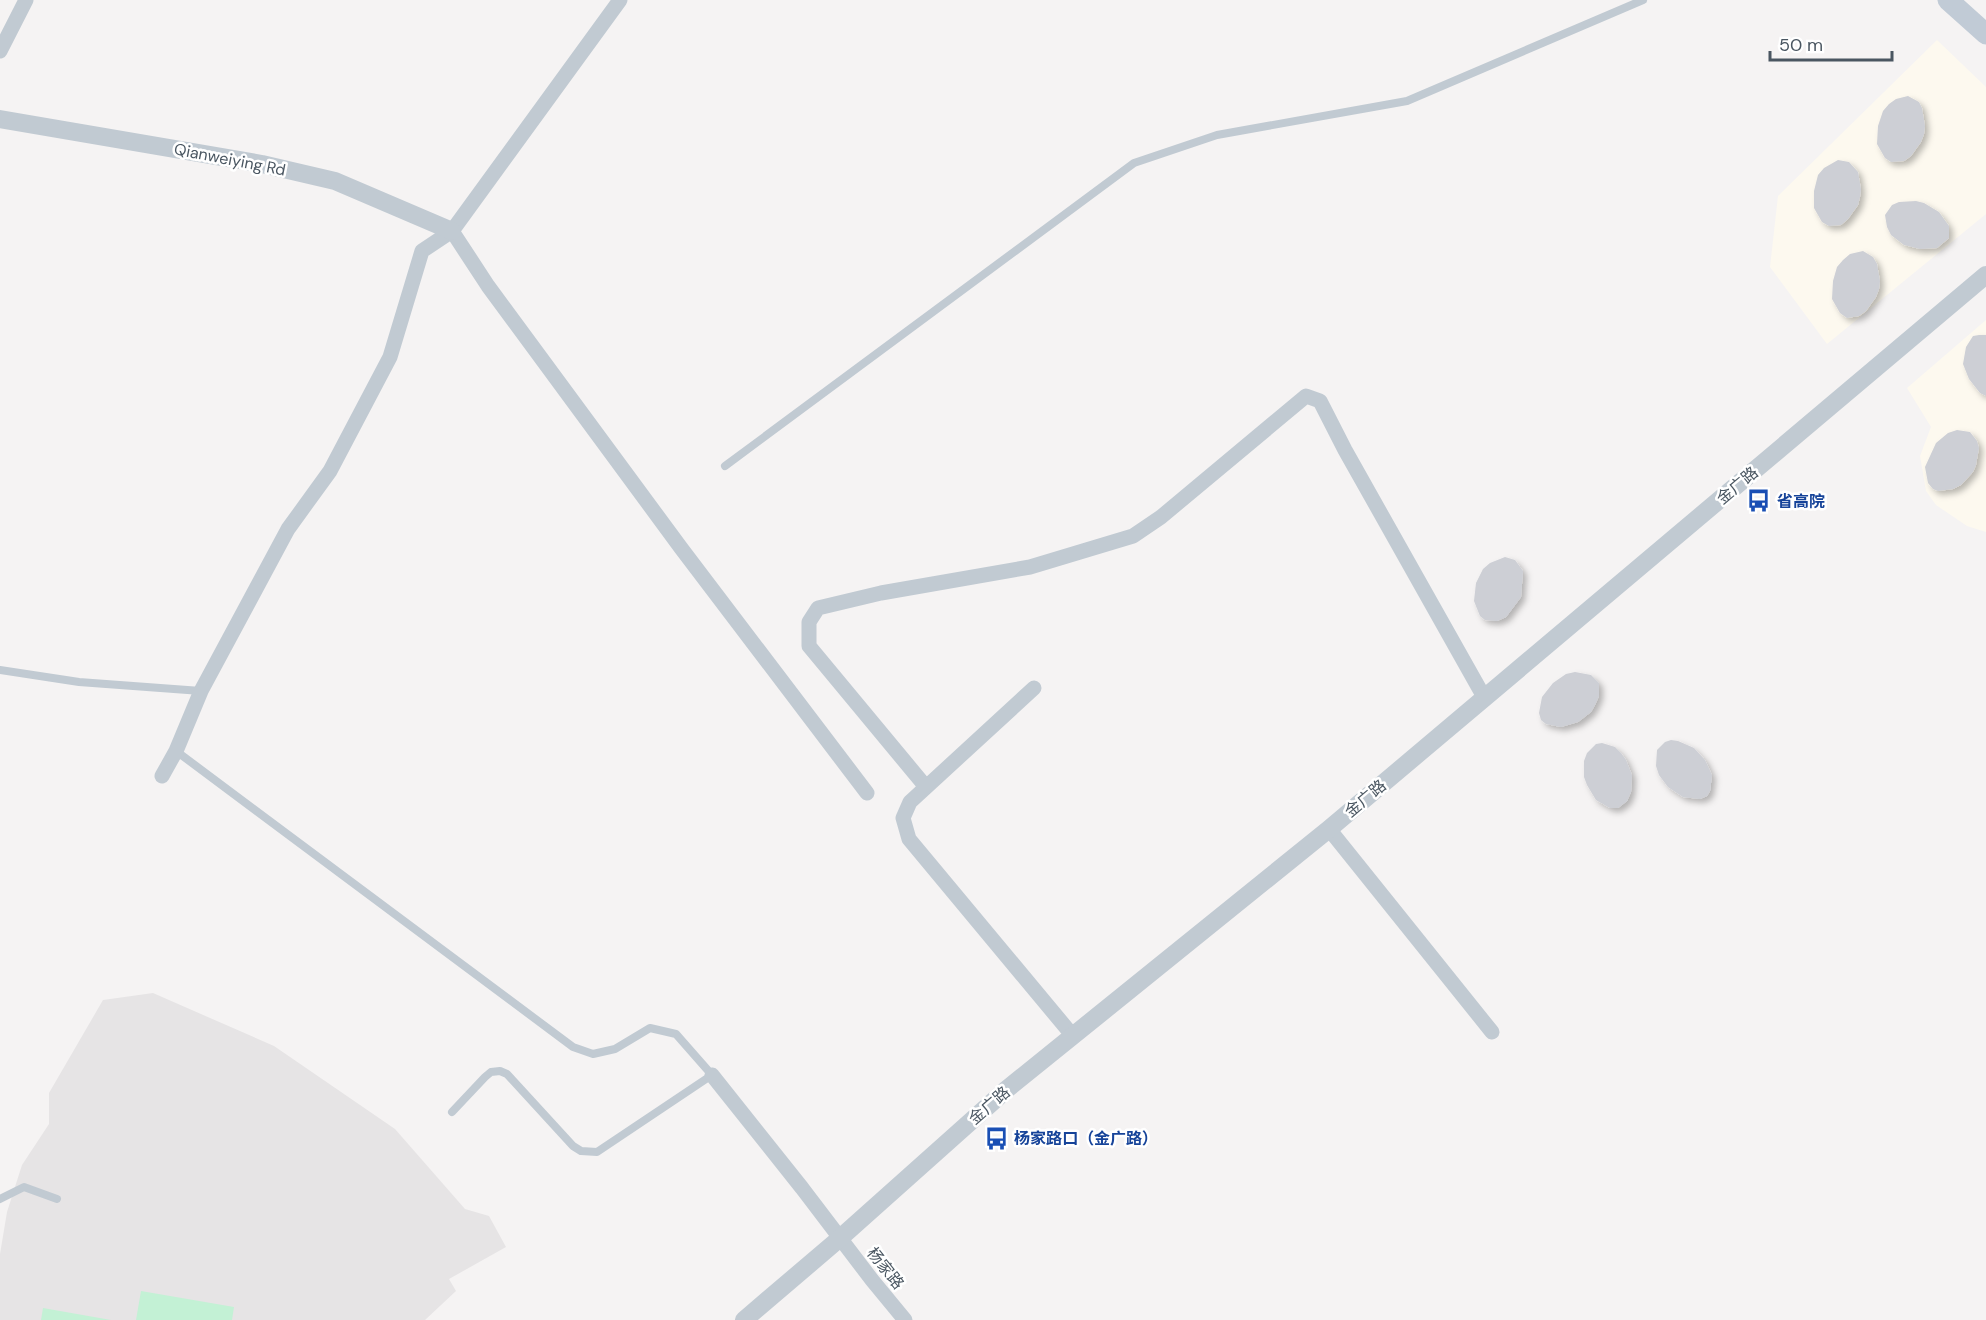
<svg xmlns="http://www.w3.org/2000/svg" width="1986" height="1320" viewBox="0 0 1986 1320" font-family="'DM Sans','Noto Sans SC',sans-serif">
<defs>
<filter id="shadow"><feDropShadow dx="4" dy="4" stdDeviation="3" flood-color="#0004"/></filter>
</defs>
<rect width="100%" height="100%" fill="#f5f3f3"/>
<path fill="#fdf9ef" d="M1937 40 1986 87V214L1827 344 1770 267 1778 196Z
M1986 320V532L1967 526 1936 505 1926 491 1920 456 1931 427 1907 388Z"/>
<path fill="#e6e4e5" d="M153 993 274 1046 395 1129 465 1209 489 1216 506 1247 449 1279 456 1291 425 1320H0V1254L7 1212 22 1165 49 1124V1093L103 1000Z"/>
<path fill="#c3f1d5" d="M141 1291 234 1307 232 1320H136Z
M43 1308 111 1320H41Z"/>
<path fill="#cdcfd5" filter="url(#shadow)" d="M1908 96 1919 102 1922 108 1925 126 1924 134 1921 142 1911 156 1904 161 1891 162 1885 158 1877 144 1878 126 1883 111 1889 104 1896 99Z
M1838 160 1849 162 1858 172 1861 189 1860 197 1858 205 1848 219 1841 225 1829 226 1822 222 1814 208V191L1818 175 1824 168Z
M1916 201 1924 203 1939 212 1949 226V238L1937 248 1920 249 1904 245 1891 235 1887 227 1885 215 1892 205 1899 202Z
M1863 251 1873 257 1877 264 1880 281 1879 289 1876 297 1866 311 1859 316 1847 318 1840 313 1832 299 1833 281 1837 267 1843 260 1850 254Z
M1979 335H1986V396L1980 393 1969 379 1963 364 1966 347 1973 336Z
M1957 430 1970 432 1977 441 1979 448 1976 465 1973 472 1961 485 1953 489 1938 491 1933 489 1928 483 1925 467 1936 443 1948 433Z
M1505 557 1515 560 1523 571 1521 597 1506 617 1497 621 1485 620 1480 616 1474 601 1476 583 1483 569 1490 563Z
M1575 672 1591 675 1599 683V696L1595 705 1591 712 1578 722 1561 727 1546 724 1541 720 1539 713 1542 697 1553 683 1566 674Z
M1671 740 1678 741 1694 748 1705 760 1712 775 1710 791 1707 796 1700 799 1683 797 1668 787 1659 775 1656 766 1657 750 1665 742Z
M1602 743 1615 747 1621 753 1626 760 1632 775 1631 792 1627 801 1618 808H1610L1596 800 1587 785 1584 777V761L1587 753 1596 744Z"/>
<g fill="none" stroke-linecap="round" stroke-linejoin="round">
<path stroke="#c1cad2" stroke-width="8" d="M725 466 1134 163 1217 135 1407 101 1643 0
M0 670 79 682 201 691
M176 751 573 1047 593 1054 615 1049 650 1028 676 1034 712 1075 597 1152 581 1151 573 1146 507 1074 500 1071 491 1072 485 1077 452 1112
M0 1199 24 1187 57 1199"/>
<path stroke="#c1cad2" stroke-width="15" d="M0 51 26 0
M452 231 488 286 681 548 867 793
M1034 688 910 802 903 818 909 839 1073 1036
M162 776 176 751 201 691 288 529 330 471 390 357 422 251 452 231 620 0
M926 787 809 646V622L818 608 881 593 1030 567 1133 536 1161 517 1306 396 1320 401 1345 450 1484 697
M1329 829 1492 1032
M712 1075 802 1188 872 1280 905 1320"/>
<path stroke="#c1cad2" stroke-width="18" d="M0 119 262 164 335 181 452 231
M744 1320 839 1239 1007 1089 1329 829 1986 275"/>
<path stroke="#c1cbd6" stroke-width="21" d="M1948 0 1986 34"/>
</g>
<defs>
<symbol id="bus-bare" viewBox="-9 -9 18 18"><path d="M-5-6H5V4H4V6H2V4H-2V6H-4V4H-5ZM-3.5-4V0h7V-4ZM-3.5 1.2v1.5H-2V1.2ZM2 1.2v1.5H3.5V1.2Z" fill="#1a4fb4" stroke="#fff" stroke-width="2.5" paint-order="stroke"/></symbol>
</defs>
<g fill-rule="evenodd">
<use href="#bus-bare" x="1742" y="484" width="33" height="33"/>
<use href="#bus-bare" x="980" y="1122" width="33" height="33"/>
</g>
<g text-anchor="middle" stroke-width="5" stroke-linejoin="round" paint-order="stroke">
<g font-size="16" fill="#4a5661" stroke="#fff">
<text transform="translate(230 159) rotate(11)" y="6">Qianweiying Rd</text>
<text transform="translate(1737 485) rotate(-40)" y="6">金广路</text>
<text transform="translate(1365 798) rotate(-40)" y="6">金广路</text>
<text transform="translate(989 1105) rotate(-41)" y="6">金广路</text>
<text transform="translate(886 1268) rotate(51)" y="6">杨家路</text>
</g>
<g font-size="16" font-weight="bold" fill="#164399" stroke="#fff" text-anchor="start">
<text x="1777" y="507">省高院</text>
<text x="1014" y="1144">杨家路口（金广路）</text>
</g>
</g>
<path d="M1770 51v9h122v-9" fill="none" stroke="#4a5661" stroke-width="3"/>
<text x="1779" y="51" font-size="18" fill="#4a5661" stroke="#ffffff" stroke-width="4.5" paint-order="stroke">50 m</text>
</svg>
